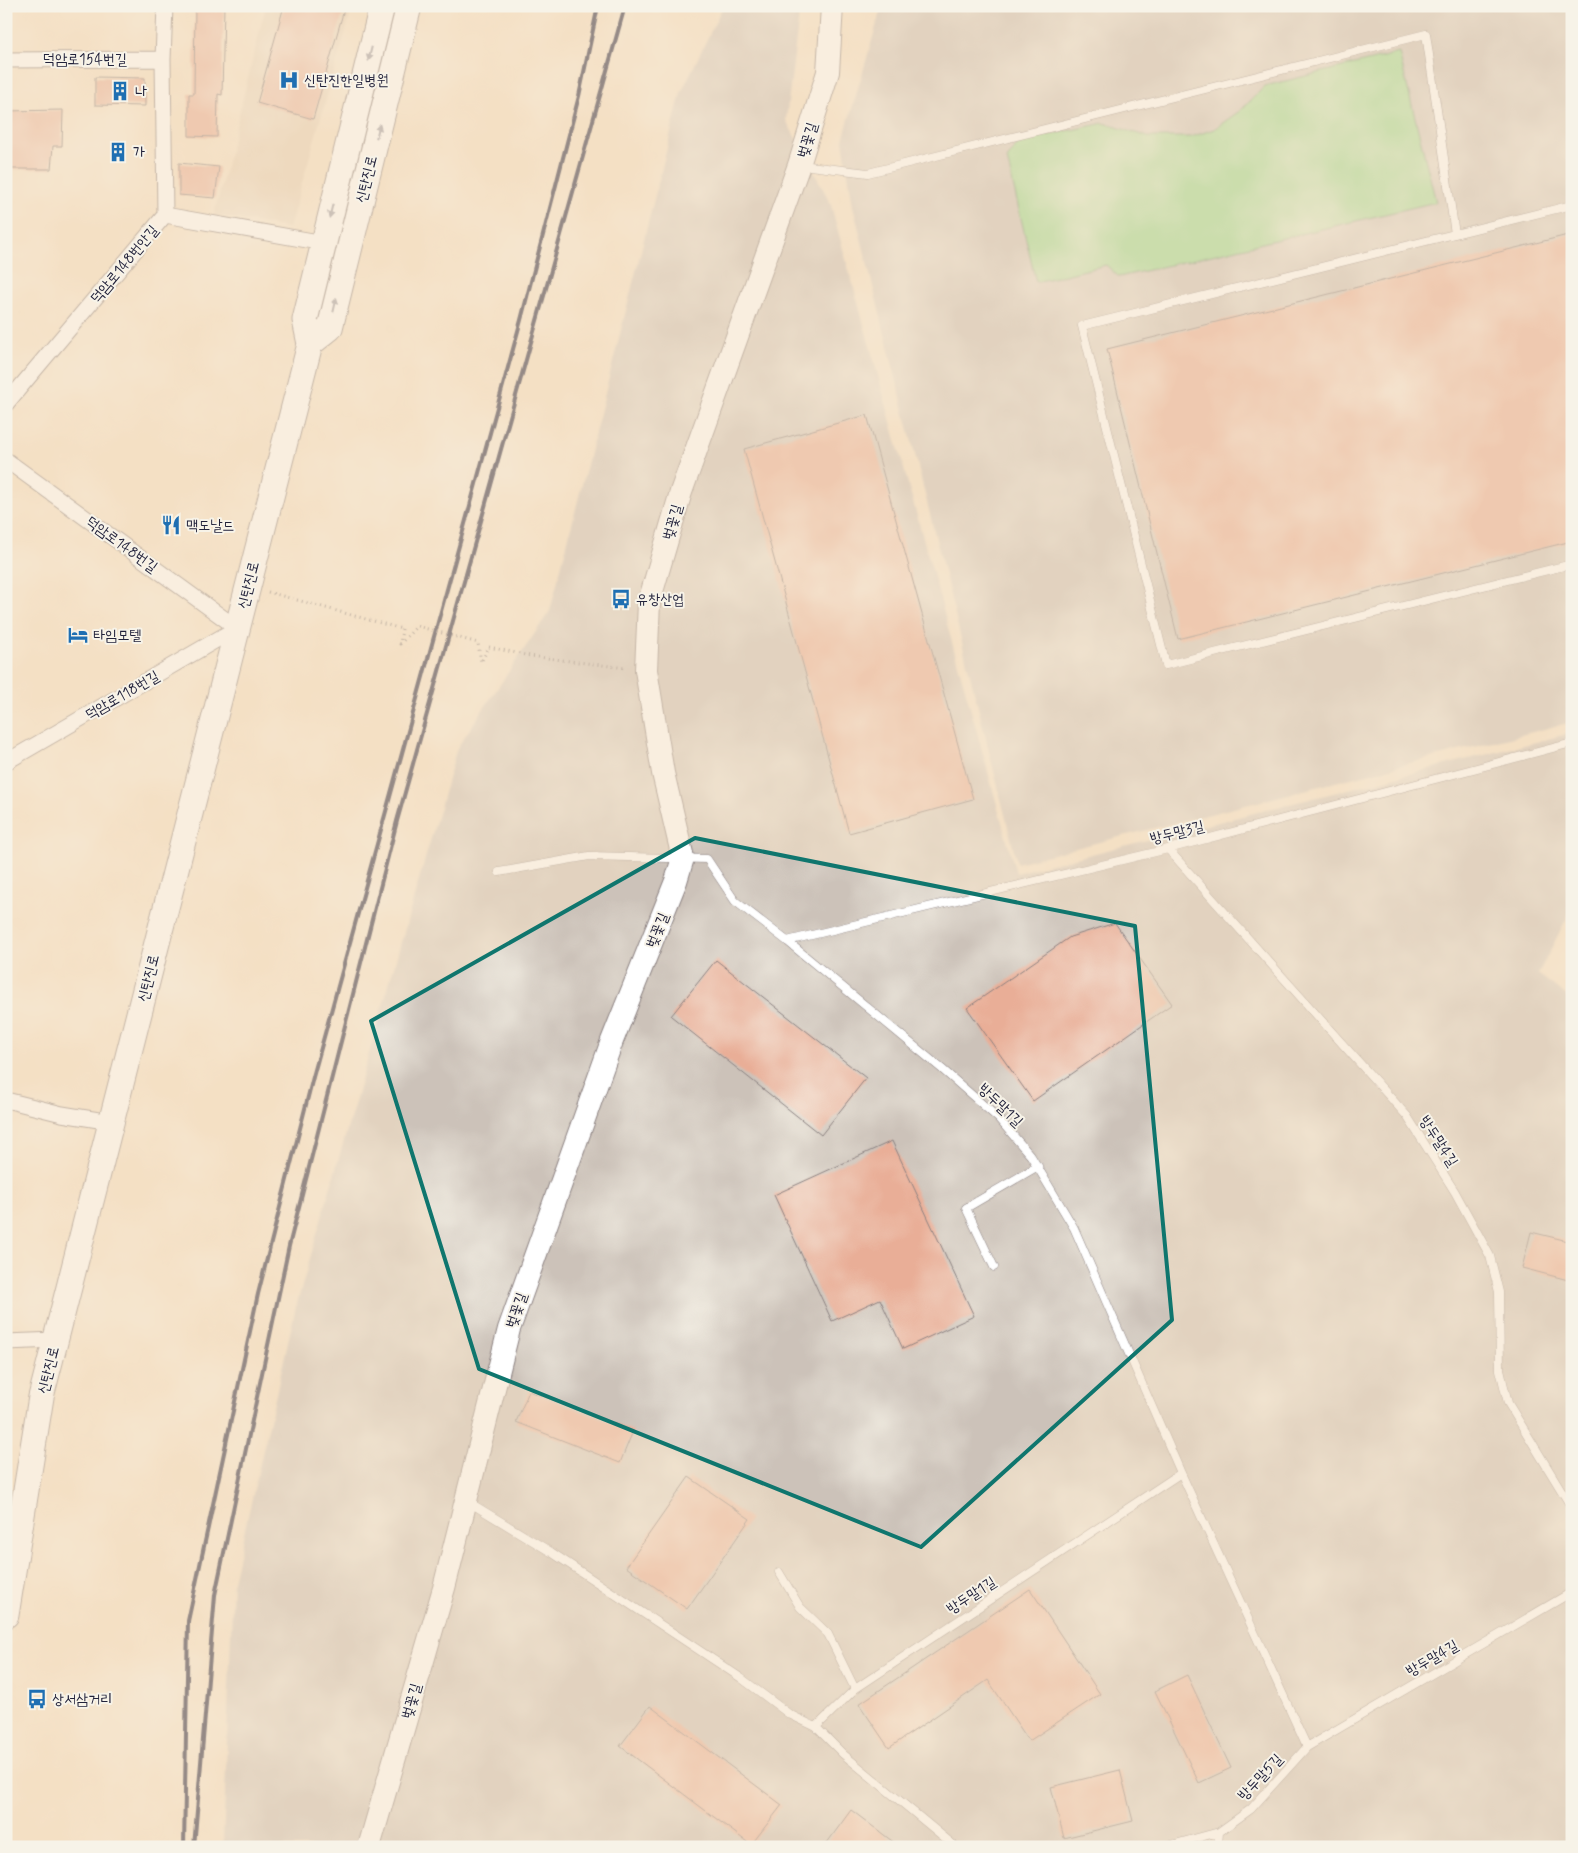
<svg xmlns="http://www.w3.org/2000/svg" width="1578" height="1853" viewBox="0 0 1578 1853" font-family="Mynerve,'Poor Story',sans-serif">
<rect width="100%" height="100%" fill="#f7f3e8"/>
<filter id="ink" filterUnits="userSpaceOnUse"><feTurbulence type="fractalNoise" baseFrequency=".02" numOctaves="2"/><feDisplacementMap in="SourceGraphic" scale="10" xChannelSelector="R" yChannelSelector="G"/><feConvolveMatrix kernelMatrix="1 2 1 2 8 2 1 2 1" color-interpolation-filters="sRGB"/></filter>
<filter id="wash" filterUnits="userSpaceOnUse"><feTurbulence type="fractalNoise" baseFrequency=".0096" numOctaves="4" result="noise"/><feDisplacementMap in="SourceGraphic" scale="20" xChannelSelector="R" yChannelSelector="G"/><feGaussianBlur stdDeviation="1.12" result="paint"/><feColorMatrix in="noise" values="0 0 0 0 0 0 0 0 0 0 0 0 0 0 0 0 0 1.4 0 .05"/><feComposite in="paint" operator="in"/></filter>
<g filter="url(#wash)">
<rect width="100%" height="100%" fill="#f4e0c4"/>
<path fill="#e6d0b6" d="M266 6H353L289 228 214 215Z"/>
<path fill="#ccc2b9" d="M723 6H800L786 120 830 202 1016 873 1572 733V908L1538 974 1572 1000V1847H223L233 1581 296 1307 457 748 550 611 681 93Z
M882 6H1572V722L1017 863 853 206 843 140Z"/>
<path fill="#99d98f" stroke="#5e7e65" d="M1399 53 1436 202 1119 277 1106 265 1036 282 1007 159 1020 141 1104 123 1148 137H1191L1214 129 1241 110 1265 86Z"/>
<g id="blocks">
<path fill="#e9ae97" d="M195 6H224L222 95 218 94 217 137 189 136V94H194Z
M284 6H345L313 119 257 103Z
M95 77 145 78V106L95 105Z
M63 110 62 146H53L51 169H6V111Z
M179 163 219 167 215 198 179 195Z
M1572 234V541L1178 639 1107 349Z
M867 415 973 799 849 833 744 449Z
M1115 923 1172 1004 1033 1101 967 1008 1070 937Z
M716 960 866 1078 821 1135 671 1016Z
M892 1141 974 1316 903 1349 880 1299 832 1321 774 1195Z
M1531 1232 1572 1242V1281L1522 1268Z
M529 1391 633 1431 620 1463 516 1422Z
M689 1477 750 1519 687 1609 626 1567Z
M1030 1589 1100 1694 1029 1741 988 1680 889 1748 859 1704Z
M1187 1675 1231 1768 1199 1783 1155 1691Z
M650 1706 782 1805 751 1845 620 1746Z
M1120 1770 1133 1821 1064 1838 1051 1787Z
M851 1810 900 1847H824Z"/>
</g>
</g>
<g filter="url(#ink)">
<use href="#blocks" fill-opacity="0" stroke="#8b8180" stroke-width="1"/>
<g fill="none" stroke-linecap="round" stroke-linejoin="round">
<defs>
<path id="lane" d="M801 165 868 173 1426 34 1455 234
M1572 205 1082 326 1166 665 1572 564
M1168 849 1407 1116 1455 1192 1490 1256 1499 1292 1500 1370 1508 1403 1572 1508
M499 872 589 856 707 859 735 901 787 941 942 1069 998 1118 1031 1156 1074 1228 1181 1473 1307 1747
M787 941 1168 849 1572 743
M994 1267 966 1208 1038 1166
M467 1501 551 1552 741 1678 789 1714 816 1727
M779 1572 800 1607 828 1634 855 1689
M956 1847 843 1754 816 1727 855 1689 1181 1473
M1164 1847 1219 1832
M1218 1847 1219 1832 1251 1809 1307 1747 1572 1592"/>
<path id="street" d="M6 60 163 59
M165 215 324 243
M6 404 165 215 163 59 165 6
M6 460 237 628 6 762
M6 1100 62 1114 111 1122
M6 1342 56 1340"/>
<path id="secondary" d="M369 1847 444 1588 509 1329 612 1041 676 881 683 858 663 773 646 670 649 602 681 492 799 165 828 72 832 6"/>
<path id="primary" d="M310 344 330 328 409 6
M6 1615 41 1397 310 344 305 320 382 6"/>
</defs>
<use href="#lane" stroke="#8b8180" stroke-width="9"/>
<use href="#street" stroke="#8b8180" stroke-width="17"/>
<use href="#secondary" stroke="#8b8180" stroke-width="24"/>
<use href="#primary" stroke="#8b8180" stroke-width="27"/>
<path stroke="#8b8180" stroke-width="3" stroke-dasharray="1 4" stroke-linecap="butt" d="M268 592 402 629
M489 647 530 656 626 668"/>
<use href="#lane" stroke="#fff" stroke-width="8"/>
<use href="#street" stroke="#fff" stroke-width="15"/>
<use href="#secondary" stroke="#fff" stroke-width="22"/>
<use href="#primary" stroke="#fff" stroke-width="25"/>
<path stroke="#22223b" stroke-width="4" d="M184 1847 188 1621 258 1294 313 1077 521 320 579 96 598 6
M194 1847 215 1595 289 1246 397 821 625 6"/>
<path stroke="#8b8180" stroke-width="3" stroke-dasharray="1 4" stroke-linecap="butt" d="M402 629 400 644 417 626 478 643 481 662 489 647"/>
</g>
<defs><path id="oneway-solid" d="M-6-.8H1V-3.2L6.5 0L1 3.2V.8H-6Z" transform="scale(1.25)"/></defs>
<g fill="#9c9ca7">
<use href="#oneway-solid" transform="translate(370 54) rotate(104)"/>
<use href="#oneway-solid" transform="translate(378 131) rotate(-76)"/>
<use href="#oneway-solid" transform="translate(331 211) rotate(104)"/>
<use href="#oneway-solid" transform="translate(335 305) rotate(-77)"/>
</g>
</g>
<path d="M0 0H1578V1853H0ZM695 838 1135 926 1172 1320 921 1547 479 1369 371 1021Z" fill="#f4e0c4" fill-opacity=".55" fill-rule="evenodd"/>
<path fill="none" stroke="#0f766e" stroke-width="4" stroke-linejoin="round" d="M695 838 1135 926 1172 1320 921 1547 479 1369 371 1021Z"/>
<defs>
<symbol id="hospital-bare" viewBox="-9 -9 18 18"><path d="M-5-5h3v3.5h4V-5h3V5h-3V1.5h-4V5h-3Z" fill="#1f6fb2" stroke="#f7f3e8" stroke-width="2.5" paint-order="stroke"/></symbol>
<symbol id="building-bare" viewBox="-9 -9 18 18"><path d="M-4-6H4V6H1V3H-1V6H-4ZM-2.5-4.3h1.7v1.8h-1.7ZM.8-4.3h1.7v1.8H.8ZM-2.5-1h1.7V.8h-1.7ZM.8-1h1.7V.8H.8Z" fill="#1f6fb2" stroke="#f7f3e8" stroke-width="2.5" paint-order="stroke"/></symbol>
<symbol id="restaurant-bare" viewBox="-9 -9 18 18"><path d="M-5-6h1v4h1v-4h1v4h1v-4h1v5L-1.5 .5V6h-2V.5L-5-1ZM5-6V6H3V1.5H1.5Q1.5-4 5-6Z" fill="#1f6fb2" stroke="#f7f3e8" stroke-width="2.5" paint-order="stroke"/></symbol>
<symbol id="bus-bare" viewBox="-9 -9 18 18"><path d="M-5-6H5V4H4V6H2V4H-2V6H-4V4H-5ZM-3.5-4V0h7V-4ZM-3.5 1.2v1.5H-2V1.2ZM2 1.2v1.5H3.5V1.2Z" fill="#1f6fb2" stroke="#f7f3e8" stroke-width="2.5" paint-order="stroke"/></symbol>
<symbol id="hotel-bare" viewBox="-9 -9 18 18"><path d="M-6-4.5h1.5V1H6V5H4.5V3h-9V5H-6ZM-4 0a1.8 1.8 0 1 1 3.6 0ZM.5 0V-2.5h3Q6-2.5 6 0Z" fill="#1f6fb2" stroke="#f7f3e8" stroke-width="2.5" paint-order="stroke"/></symbol>
</defs>
<g fill-rule="evenodd">
<use href="#hospital-bare" x="275" y="66" width="28" height="28"/>
<use href="#building-bare" x="106" y="77" width="28" height="28"/>
<use href="#building-bare" x="104" y="138" width="28" height="28"/>
<use href="#restaurant-bare" x="157" y="511" width="28" height="28"/>
<use href="#bus-bare" x="607" y="585" width="28" height="28"/>
<use href="#hotel-bare" x="64" y="621" width="28" height="28"/>
<use href="#bus-bare" x="23" y="1685" width="28" height="28"/>
</g>
<g text-anchor="middle" stroke-width="4" stroke-linejoin="round" paint-order="stroke">
<g font-size="15" fill="#22223b" stroke="#f7f3e8">
<text x="85" y="64">덕암로154번길</text>
<text transform="translate(807 140) rotate(-73)" y="5">벚꽃길</text>
<text transform="translate(366 179) rotate(-76)" y="5">신탄진로</text>
<text transform="translate(124 264) rotate(-50)" y="5">덕암로148번안길</text>
<text transform="translate(672 522) rotate(-74)" y="5">벚꽃길</text>
<text transform="translate(122 544) rotate(36)" y="5">덕암로148번길</text>
<text transform="translate(248 585) rotate(-76)" y="5">신탄진로</text>
<text transform="translate(122 695) rotate(-30)" y="5">덕암로118번길</text>
<text transform="translate(1177 832) rotate(-14)" y="5">방두말3길</text>
<text transform="translate(657 930) rotate(-68)" y="5">벚꽃길</text>
<text transform="translate(148 978) rotate(-76)" y="5">신탄진로</text>
<text transform="translate(1001 1105) rotate(44)" y="5">방두말1길</text>
<text transform="translate(1439 1141) rotate(57)" y="5">방두말4길</text>
<text transform="translate(516 1310) rotate(-71)" y="5">벚꽃길</text>
<text transform="translate(48 1370) rotate(-76)" y="5">신탄진로</text>
<text transform="translate(971 1595) rotate(-33)" y="5">방두말1길</text>
<text transform="translate(1432 1658) rotate(-30)" y="5">방두말4길</text>
<text transform="translate(411 1701) rotate(-74)" y="5">벚꽃길</text>
<text transform="translate(1260 1777) rotate(-47)" y="5">방두말5길</text>
</g>
<g font-size="15" fill="#22223b" stroke="#f7f3e8" text-anchor="start">
<text x="304" y="85">신탄진한일병원</text>
<text x="135" y="96">나</text>
<text x="133" y="157">가</text>
<text x="186" y="530">맥도날드</text>
<text x="636" y="604">유창산업</text>
<text x="93" y="640">타임모텔</text>
<text x="52" y="1704">상서삼거리</text>
</g>
</g>
<rect width="1578" height="1853" fill="none" stroke="#f7f3e8" stroke-width="25"/>
</svg>
